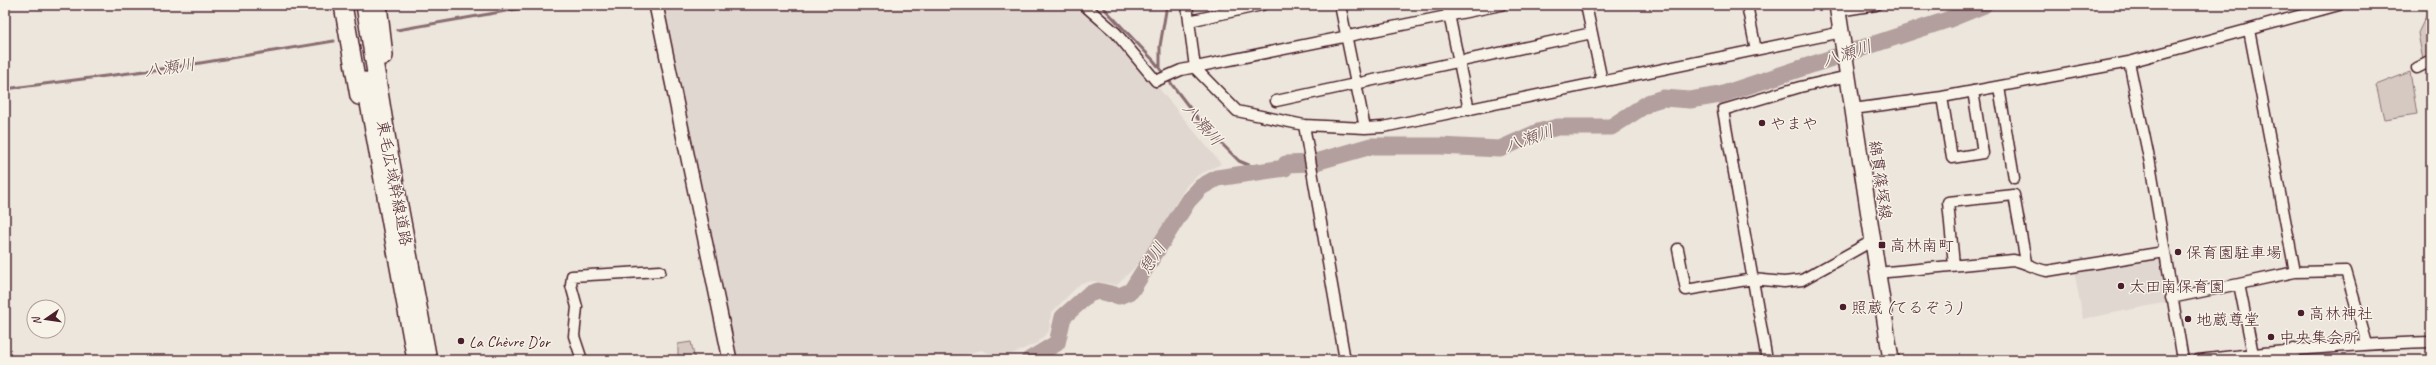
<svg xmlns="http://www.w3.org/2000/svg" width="2436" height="365" viewBox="0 0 2436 365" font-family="Caveat,'Klee One',sans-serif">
<rect width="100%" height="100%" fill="#ece6dd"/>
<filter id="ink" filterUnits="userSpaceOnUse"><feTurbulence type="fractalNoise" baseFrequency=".025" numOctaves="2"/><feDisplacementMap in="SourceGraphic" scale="8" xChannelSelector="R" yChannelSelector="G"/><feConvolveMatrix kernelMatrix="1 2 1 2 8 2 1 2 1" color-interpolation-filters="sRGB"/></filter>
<g filter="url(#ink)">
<path fill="#e0d7d0" d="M660 5H1079L1125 47 1221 164 1198 175 1187 185 1151 245 1134 268 1117 285 1094 281 1081 283 1051 313 1049 331 1037 343 1000 359 982 350 941 360H734Z
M2160 257 2168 302 2083 319 2074 270Z"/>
<path fill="#d5c9c2" stroke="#907476" d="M2429 10 2431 11V80L2424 66 2418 33Z
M2410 72 2417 114 2384 119 2376 85Z
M691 342 695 360H678V344Z"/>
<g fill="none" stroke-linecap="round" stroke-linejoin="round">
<path stroke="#896c6f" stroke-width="3" d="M1101 5 1154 61 1202 124 1239 161 1256 168 1286 164
M397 30 541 5
M1160 69V46L1167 5
M5 89 176 67 334 41"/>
<path stroke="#b39f9d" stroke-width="17" d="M1029 360 1057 343 1063 317 1089 294 1098 291 1119 296 1131 291 1188 201 1201 187 1217 178 1285 168 1286 164 1312 163 1371 146H1440L1500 149 1538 132 1558 127H1611L1650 102 1663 98 1690 100 1720 95 1947 20 1984 5"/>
<defs>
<path id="minor" d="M1084 5 1116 33 1156 81 1181 70 1501 5
M1187 5 1195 68 1237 111 1304 125 1365 128 1383 127 1842 32
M1340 5 1365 128
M1447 5 1469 110
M1586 5 1602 81
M1747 5 1756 50
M1838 11 1876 5
M1189 21 1262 5
M2249 30 2295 272 2239 284 2253 354
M2129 62 2150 163 2183 360
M2417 68 2431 61
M1999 87 2014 178
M1942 97 1952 158 1983 153 1973 91
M1276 101 1592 33
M1853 109 1942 97 2129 62 2339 5
M1304 125 1345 360
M1678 249 1686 290 1753 279 1784 282 1802 280 1872 241
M1954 265 1948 202 2014 195 2026 262
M2295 272 2346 271 2367 344
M1877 273 2013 260C2025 262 2035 269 2047 271L2164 252
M2171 298 2239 284
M2293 349 2295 360
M582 360 574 336 577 307 571 285 572 276 660 271
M1767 360 1723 110 1800 87 1848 76
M2198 360C2276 351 2353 344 2431 342"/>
<path id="tertiary" d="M656 5 730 360"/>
<path id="secondary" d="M1837 5 1891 360"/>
<path id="trunk" d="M343 5 359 96
M365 5 388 147 428 360
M378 5 384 56
M365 81 416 360"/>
</defs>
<use href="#minor" stroke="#4a1f2b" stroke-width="13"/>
<use href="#tertiary" stroke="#4a1f2b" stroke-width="16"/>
<use href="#secondary" stroke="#4a1f2b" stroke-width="18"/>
<use href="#trunk" stroke="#4a1f2b" stroke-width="20"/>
<use href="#minor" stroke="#f7f3e8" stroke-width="10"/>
<use href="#tertiary" stroke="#f7f3e8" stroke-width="13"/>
<use href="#secondary" stroke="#f7f3e8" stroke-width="15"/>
<use href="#trunk" stroke="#f7f3e8" stroke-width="17"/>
</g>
</g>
<g fill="#4a1f2b" stroke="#f7f3e8" stroke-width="1.5">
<circle cx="1762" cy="123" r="4"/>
<rect x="1878" y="241" width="8" height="8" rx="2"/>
<circle cx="2178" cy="252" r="4"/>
<circle cx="2121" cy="286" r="4"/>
<circle cx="1843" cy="307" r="4"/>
<circle cx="2301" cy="313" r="4"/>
<circle cx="2188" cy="319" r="4"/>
<circle cx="2271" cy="337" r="4"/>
<circle cx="461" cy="341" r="4"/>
</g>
<g text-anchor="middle" stroke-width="3" stroke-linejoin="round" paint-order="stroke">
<g font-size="16" fill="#4a1f2b" stroke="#f7f3e8" text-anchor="start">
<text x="1770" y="129">やまや</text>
<text x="1890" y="251">高林南町</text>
<text x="2186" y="258">保育園駐車場</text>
<text x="2129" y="292">太田南保育園</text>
<text x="1851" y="313">照蔵 (てるぞう)</text>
<text x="2309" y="319">高林神社</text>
<text x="2196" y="325">地蔵尊堂</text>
<text x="2279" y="343">中央集会所</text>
<text x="469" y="347">La Chèvre D'or</text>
</g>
<g font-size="16" fill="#4a1f2b" stroke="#f7f3e8">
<text transform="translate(1881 180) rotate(82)" y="6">綿貫篠塚線</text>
<text transform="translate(395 183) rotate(79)" y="6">東毛広域幹線道路</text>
</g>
<g font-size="17" font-style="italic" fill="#6f4c53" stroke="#f7f3e8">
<text transform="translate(1847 53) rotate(-18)" y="6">八瀬川</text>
<text transform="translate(170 67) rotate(-8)" y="6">八瀬川</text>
<text transform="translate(1203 124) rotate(49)" y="6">八瀬川</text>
<text transform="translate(1529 138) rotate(-19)" y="6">八瀬川</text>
<text transform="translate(1152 258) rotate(-57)" y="6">憩川</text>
</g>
</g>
<rect width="2436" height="365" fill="none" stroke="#f7f3e8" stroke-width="20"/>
<rect x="10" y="10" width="2416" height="345" fill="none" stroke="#4a1f2b" stroke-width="1.5" filter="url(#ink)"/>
<g transform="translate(46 319) rotate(257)"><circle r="19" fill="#f7f3e8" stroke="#b29e9c"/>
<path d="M0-3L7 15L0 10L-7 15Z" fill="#4a1f2b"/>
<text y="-6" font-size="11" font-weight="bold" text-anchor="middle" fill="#4a1f2b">N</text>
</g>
</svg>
